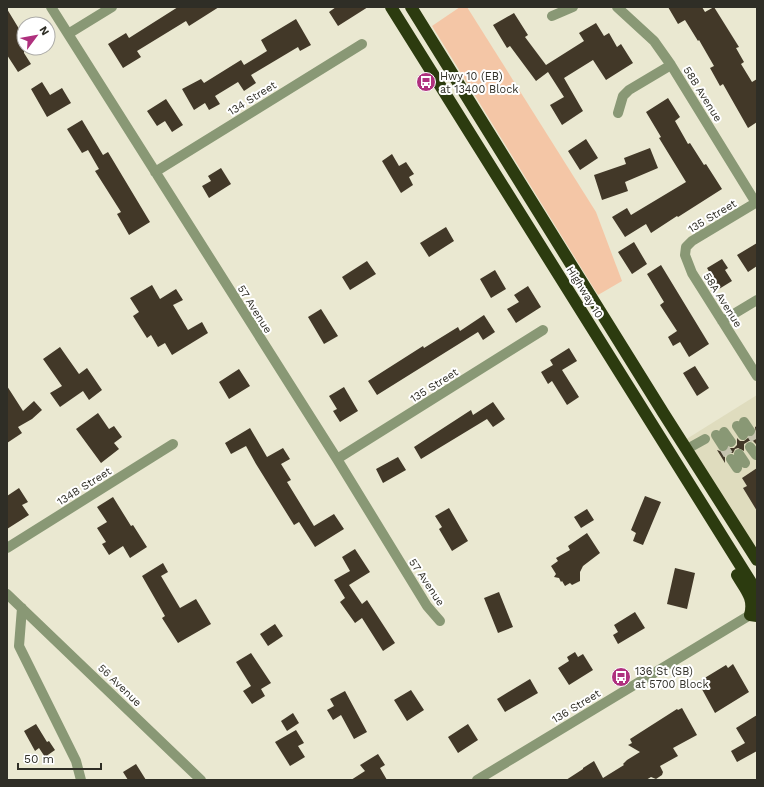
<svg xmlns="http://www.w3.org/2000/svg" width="764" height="787" viewBox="0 0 764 787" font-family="'Work Sans',sans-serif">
<rect width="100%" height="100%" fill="#eae8d1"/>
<path fill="#dfdcbe" d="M757 395V556L685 440Z"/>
<path fill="#f4c6a6" d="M460 7H467L596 212 622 281 598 295 432 26Z"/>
<path fill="#423828" d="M178 7H219L189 26 186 21 137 51 141 57 123 68 108 44 126 33 129 38Z
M336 7H368L338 26 329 12Z
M668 7H702L705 12 714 7 739 47 736 48 744 62 741 64 752 82 757 79V122L748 128 723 84 720 86 710 68 714 66 699 40 698 41 685 20 678 24Z
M7 9 24 37V53L31 64 18 72 7 55Z
M514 13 528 35 525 37 546 65 584 41 579 33 596 23 604 36 609 33 617 47 621 44 633 63 606 80 593 60 564 78 583 111 562 125 550 105 564 97 548 72 536 81 510 46 507 48 493 25Z
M296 19 311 45 300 51 298 47 251 75 256 83 244 91 238 82 215 96 220 104 209 110 205 103 194 110 182 89 201 79 204 83 241 60 244 65 267 51 261 40Z
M42 82 50 95 62 88 71 103 47 117 31 89Z
M668 98 680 117 675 121 688 144 690 143 704 165 706 164 722 189 678 217 677 216 651 233 646 224 625 237 612 217 627 208 631 215 686 182 659 138 661 137 646 112Z
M166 99 183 125 172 132 165 121 157 126 147 111Z
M82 120 103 155 108 152 150 222 129 235 117 214 121 212 95 171 99 169 88 150 82 153 67 129Z
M586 139 598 158 580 170 568 151Z
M650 148 658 168 625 182 628 191 602 200 594 175 626 164 624 158Z
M392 154 399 166 406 162 414 174 409 177 413 185 401 193 382 161Z
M221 168 231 184 209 198 202 186 211 181 208 176Z
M446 227 454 241 429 257 420 243Z
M634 242 647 264 632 274 618 252Z
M757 243V266L748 272 737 255Z
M722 259 728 268 725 270 732 281 719 289 707 268Z
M367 261 376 274 350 290 342 277Z
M661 265 709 344 689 357 680 342 673 346 668 337 677 331 660 305 664 302 647 274Z
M495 270 506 289 491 298 480 279Z
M152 285 160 299 176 289 183 300 173 305 188 330 202 322 208 333 172 355 165 343 158 347 151 335 147 338 133 316 139 312 130 298Z
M528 286 541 307 516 323 507 309 519 302 514 295Z
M321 309 338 336 324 344 308 317Z
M484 315 495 332 483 340 478 332 377 395 368 381 423 346 424 348 458 327 460 331Z
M60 347 79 374 87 368 102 390 89 400 83 391 60 407 50 393 62 386 43 359Z
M569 348 577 361 562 370 579 397 567 405 552 381 548 384 541 372 553 365 550 360Z
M695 366 709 388 697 396 683 373Z
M239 369 250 386 229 399 219 382Z
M7 386 23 411 34 401 42 410 32 419 18 427 22 433 7 443Z
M344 387 358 411 340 422 333 411 337 409 329 396Z
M493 402 505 419 493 427 487 419 421 459 414 447 471 410 473 415Z
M98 413 109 429 114 426 122 437 114 443 119 449 101 463 76 429Z
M757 426V443L756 444 753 441H749L744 444V451L738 448 735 449 733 453H728L725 456V463L717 450 723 452H726L729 448H734L737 445V438L740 441H744L749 437H753L756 434 755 427Z
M250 428 267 457 283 448 290 459 281 464 291 480 287 482 314 526 334 514 344 529 315 547 299 522 294 525 256 464 246 446 231 454 225 443Z
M398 457 406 470 383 483 376 469Z
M757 468V511L743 488 747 486 742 478Z
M19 488 28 502 22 505 29 515 7 529V496Z
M645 496 661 502 643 545 633 541 636 533 631 530Z
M113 497 131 526 133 525 147 547 130 558 123 546 109 555 102 544 106 542 97 528 107 522 97 507Z
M449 508 468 541 452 551 439 529 442 527 435 516Z
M587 509 594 520 581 528 574 517Z
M587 533 600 553 583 566 580 572V581L572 585 570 583 565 586 562 581 561 582 559 578 554 577 556 574 551 566 558 561 556 558 570 550 568 546Z
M355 549 370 572 349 585 362 604 367 600 395 643 383 651 362 618 355 623 340 602 345 598 334 580 350 571 342 557Z
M163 563 168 572 161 576 180 608 196 599 211 624 178 643 162 618 165 616 142 576Z
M675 568 695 573 687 609 667 604Z
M499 592 513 627 498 633 484 598Z
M635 612 645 628 618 644 613 635 618 632 614 625Z
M275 624 283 636 268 646 260 634Z
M575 652 578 657 583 654 593 670 569 685 558 668 569 661 567 657Z
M251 653 271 683 261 689 265 696 252 704 243 691 251 686 236 662Z
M733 664 749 692 715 713 698 682 726 665 728 668Z
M530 679 538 693 505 712 497 699Z
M411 690 424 710 407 721 394 700Z
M345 691 367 732 354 739 341 715 333 720 327 710 334 706 330 699Z
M682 708 697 735 673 748 678 756 660 766 663 772 662 775 656 779 651 777 646 780H566L583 769V768L594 761 603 778 624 765 623 764 627 760 640 752 628 745 632 743 630 739 677 709 678 710Z
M293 713 299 723 287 731 281 721Z
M757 715V751L737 762 731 751 745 743 736 728Z
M36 724 47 742 49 741 55 750 45 757 39 748 35 751 24 731Z
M468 724 478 740 458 753 448 737Z
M296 730 304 743 298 746 305 757 290 766 275 742Z
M378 754 385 765 380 768 387 780H351L365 771 360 765Z
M136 764 146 780H128L123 772Z"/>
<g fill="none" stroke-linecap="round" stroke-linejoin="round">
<path stroke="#c5c3af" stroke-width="10" stroke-dasharray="10 5" stroke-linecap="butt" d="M750 431 757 443
M723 446 731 459"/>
<path stroke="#899875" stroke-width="10" d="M51 7 337 459 427 606 440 621
M617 7 654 41 671 65 756 203
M552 16 573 7
M68 34 112 7
M618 113 623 96 629 90 671 65
M155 172 362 44
M757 202 692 241 686 247 685 255 692 273 757 376
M722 321 757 300
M744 422 750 431
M737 426 743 435
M724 432 731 442
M716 435 723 446
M750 447 756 455
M687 449 705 439
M739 454 745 463
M337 459 543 330
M731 459 737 468
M7 548 173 444
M7 594 201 780
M22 608 19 646 76 761 81 780
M477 780 750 615"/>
<path stroke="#2c3b0f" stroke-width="12" d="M391 7 757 592
M411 7 664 414 757 560
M737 575C745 589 755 598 750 615L757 616"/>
</g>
<defs>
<symbol id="bus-disc" viewBox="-11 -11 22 22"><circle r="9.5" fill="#af307e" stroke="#fff"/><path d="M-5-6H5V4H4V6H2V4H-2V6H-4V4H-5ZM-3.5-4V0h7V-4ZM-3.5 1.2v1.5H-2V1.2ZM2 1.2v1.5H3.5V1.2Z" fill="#fff"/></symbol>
</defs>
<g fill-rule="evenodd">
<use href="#bus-disc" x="415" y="71" width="22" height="22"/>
<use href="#bus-disc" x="610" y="666" width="22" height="22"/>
</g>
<g text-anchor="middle" stroke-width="4" stroke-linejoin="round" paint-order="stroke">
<g font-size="11" fill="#2f2e26" stroke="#fff" text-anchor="start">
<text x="440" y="80">Hwy 10 (EB)<tspan x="440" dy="13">at 13400 Block</tspan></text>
<text x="635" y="675">136 St (SB)<tspan x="635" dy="13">at 5700 Block</tspan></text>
</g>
<g font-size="11" fill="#2f2e26" stroke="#fff">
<text transform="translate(703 94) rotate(58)" y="4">58B Avenue</text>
<text transform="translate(252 98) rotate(-32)" y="4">134 Street</text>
<text transform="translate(712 216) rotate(-31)" y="4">135 Street</text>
<text transform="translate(585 292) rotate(58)" y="4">Highway 10</text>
<text transform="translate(723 300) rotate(58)" y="4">58A Avenue</text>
<text transform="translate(255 309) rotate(58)" y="4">57 Avenue</text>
<text transform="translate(434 385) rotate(-32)" y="4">135 Street</text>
<text transform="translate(84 486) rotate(-32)" y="4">134B Street</text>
<text transform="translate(427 582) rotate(56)" y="4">57 Avenue</text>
<text transform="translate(120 685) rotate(44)" y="4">56 Avenue</text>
<text transform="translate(576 706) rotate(-31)" y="4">136 Street</text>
</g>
</g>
<rect width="764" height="787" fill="none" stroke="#2f2e26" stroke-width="16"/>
<g transform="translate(36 36) rotate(58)"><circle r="19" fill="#ffffff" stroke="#acaba8"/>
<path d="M0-3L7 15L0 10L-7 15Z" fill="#af307e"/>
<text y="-6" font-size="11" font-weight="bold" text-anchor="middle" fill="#2f2e26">N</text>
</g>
<path d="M18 763v6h83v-6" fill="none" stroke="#2f2e26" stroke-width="2"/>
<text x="24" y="763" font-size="12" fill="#2f2e26" stroke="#ffffff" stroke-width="3" paint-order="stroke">50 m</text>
</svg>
